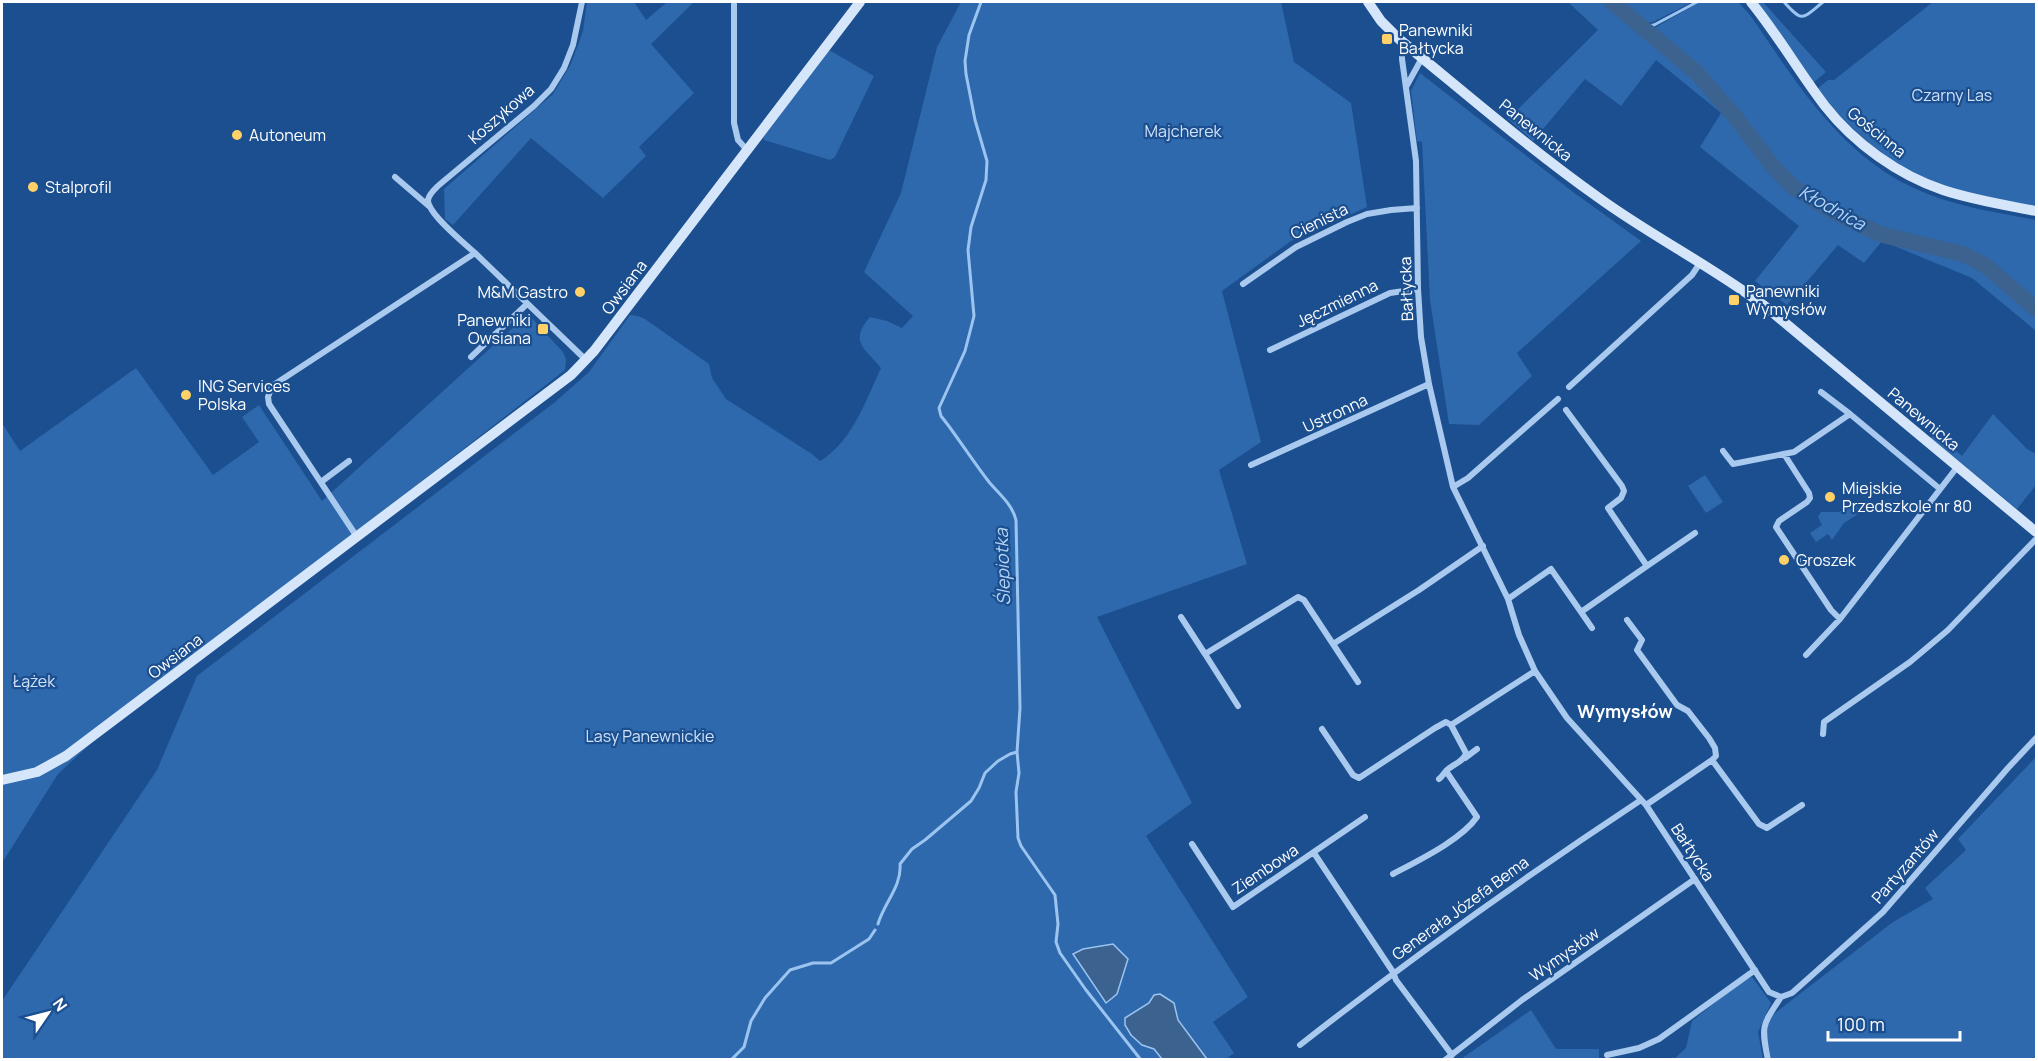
<svg xmlns="http://www.w3.org/2000/svg" width="2038" height="1061" viewBox="0 0 2038 1061" font-family="Manrope,sans-serif">
<rect width="100%" height="100%" fill="#1b4f8f"/>
<path fill="#2e69ad" d="M587 2H634L646 20 667 2H694L651 44 694 93 639 147 646 156 603 198 531 138 453 225 445 219 444 189 553 94 571 64 583 31Z
M961 2H1281L1294 62 1351 103 1367 207 1291 241 1222 291 1261 442 1219 470 1247 564 1097 617 1192 803 1146 836 1248 997 1213 1022 1234 1053 1226 1059 2 1060V1001L157 770 197 676 555 402 589 372 630 315 638 316 645 319 709 364 712 378 726 399 812 454 820 461C852 442 866 400 881 368 866 349 848 342 870 317L887 321 902 328 913 316 864 272 901 193 937 47Z
M1568 2H1607L1692 75 1729 115 1765 165 1788 190 1838 221 1888 240 1963 258 1989 274 2036 311V331L1972 278 1882 241 1864 263 1838 245 1787 305 1755 281 1799 226 1700 147 1721 113 1656 60 1621 106 1585 79 1533 141 1508 119 1598 30Z
M1617 2H1692L1653 22 1641 24Z
M1700 2H1738L1750 15C1795 80 1838 152 1912 187 1951 206 1995 212 2036 220V304L1990 265 1970 253 1883 233 1834 210 1796 185 1776 164 1744 123 1698 71 1648 28 1656 27Z
M1755 2H1763L1826 72 1813 83Z
M1933 2H2036V207C2001 199 1962 194 1928 180 1883 160 1848 127 1817 89L1828 80H1834Z
M829 50 874 76 835 157 830 160 764 140 763 136Z
M1420 73 1573 192 1641 241 1517 353 1532 376 1479 425 1449 424 1430 300 1422 142 1417 141 1411 91Z
M528 314 563 352 566 359 565 370 288 585 161 678 58 774 2 863V423L20 451 136 368 213 475 259 442 242 417 259 405 322 501Z
M1993 414 2027 449 2036 454V485L2017 509 1931 438 1933 431 1962 456Z
M1705 475 1723 502 1706 513 1688 486Z
M1854 502 1861 512 1844 523 1832 540 1828 534 1816 542 1810 533 1822 525 1818 517 1821 512H1839Z
M2036 757V1059H1771L1766 1033 1770 1017 1893 922 1933 899 1925 888 1966 850 1958 839Z
M1752 977 1771 1003 1758 1032 1763 1059 1673 1060 1686 1048 1692 1021 1742 981Z
M1531 1010 1556 1049H1599V1059H1461Z"/>
<path fill="#3c6290" stroke="#9cc4f0" stroke-width="1.5" d="M1113 944 1128 959 1117 994 1106 1003 1073 954 1083 949Z
M1160 994 1174 1003 1178 1020 1207 1059H1162L1154 1049 1142 1045 1131 1035 1125 1025V1018L1149 1003 1154 995Z"/>
<g fill="none" stroke-linecap="round" stroke-linejoin="round">
<path stroke="#9cc4f0" stroke-width="3" d="M981 2 969 35 965 61 966 74 975 120 987 161 986 180 971 227 968 250 974 316 965 351 939 408 941 416 948 425C962 444 975 464 989 482 1000 495 1012 504 1016 520L1020 708 1017 752 1019 773 1016 792 1018 838 1021 846 1055 895 1058 924 1056 942 1060 953 1086 990 1141 1060
M1784 2C1803 23 1802 19 1823 2
M1642 27 1654 25 1697 2
M2014 298 2016 292
M878 924C884 903 902 886 900 864L912 849 925 840 971 801 979 788 985 773 998 761 1010 754 1017 752
M731 1060 744 1047 751 1021 765 998 790 970 813 963H831L869 939 875 930"/>
<path stroke="#3c6290" stroke-width="16" d="M1612 2 1696 72 1736 118 1771 164 1792 186 1833 212 1883 235 1963 254 1986 266 2036 309"/>
<path stroke="#a9c9ee" stroke-width="6" d="M734 2V123L738 140 747 150
M1406 45 1402 51V59L1416 161 1418 289 1421 337 1429 384 1453 487 1508 599 1519 635 1535 671 1567 718 1646 805 1769 992 1781 997
M1406 87 1422 58
M395 177 430 207
M475 253C465 244 427 213 428 200 429 194 435 189 439 185L534 106 551 89 564 68 573 45 582 2
M1243 284 1296 247 1347 222 1367 214 1391 210 1417 208
M1270 350 1390 293 1418 289
M471 357 527 304
M1569 387 1692 275 1700 263
M1821 392 1850 414
M1566 410 1622 486 1624 491 1621 498 1608 508 1647 566 1695 533
M1723 451 1733 464 1794 452 1850 414 1940 489
M1784 454 1809 493 1810 498 1807 502 1779 521 1776 527 1831 610 1840 619
M1251 465 1429 384
M321 482 349 461
M1453 487 1468 478 1558 399
M357 537 269 404 268 397 272 386 475 253 586 360
M1508 599 1551 569 1581 612 1647 566
M1581 612 1592 628
M1181 617 1205 654
M1627 620 1642 640 1637 650 1677 705 1688 711 1709 738 1715 748 1716 756 1712 760 1759 824 1767 828 1802 805
M1333 644 1419 590 1483 546
M1806 655 1840 619 1958 466
M1238 706 1205 654 1298 597 1304 600 1358 682
M1322 729 1353 775 1359 778 1435 728 1446 722 1451 725 1535 671
M1823 734 1824 722 1910 662 1948 630 2036 539
M1465 758 1477 749
M1439 779C1442 777 1443 774 1446 771 1452 764 1463 763 1466 753L1451 725
M1646 805 1712 760
M1192 844 1233 907 1365 817
M1314 853 1393 972 1396 980 1452 1055
M1393 874C1419 860 1461 840 1477 817L1446 771
M1781 997 1792 993 1883 912 2008 768 2036 738
M1300 1045C1411 958 1523 878 1641 800
M1607 1055 1639 1048 1659 1039 1755 970
M1445 1060 1522 1000 1695 879
M1768 1060C1761 1025 1762 1026 1781 997"/>
<path stroke="#d6e6fa" stroke-width="10" d="M1368 2 1381 21 1399 39C1464 92 1531 150 1599 198 1653 237 1713 267 1766 307L2036 532
M1751 2C1778 35 1799 72 1825 106 1854 143 1898 175 1943 190 1973 200 2005 205 2036 211
M2 780 37 772 66 756 571 375 594 351 860 2"/>
</g>
<g fill="#ffd166" stroke="#1b4f8f" stroke-width="2">
<rect x="1381" y="33" width="12" height="12" rx="3"/>
<circle cx="237" cy="135" r="6"/>
<circle cx="33" cy="187" r="6"/>
<circle cx="580" cy="292" r="6"/>
<rect x="1728" y="294" width="12" height="12" rx="3"/>
<rect x="537" y="323" width="12" height="12" rx="3"/>
<circle cx="186" cy="395" r="6"/>
<circle cx="1830" cy="497" r="6"/>
<circle cx="1784" cy="560" r="6"/>
</g>
<g text-anchor="middle" stroke-width="4.5" stroke-linejoin="round" paint-order="stroke">
<g font-size="16" fill="#fff" stroke="#1b4f8f" text-anchor="start">
<text x="1399" y="36">Panewniki<tspan x="1399" dy="18">Bałtycka</tspan></text>
<text x="249" y="141">Autoneum</text>
<text x="45" y="193">Stalprofil</text>
<text x="1746" y="297">Panewniki<tspan x="1746" dy="18">Wymysłów</tspan></text>
<text x="568" y="298" text-anchor="end">M&amp;M Gastro</text>
<text x="531" y="326" text-anchor="end">Panewniki<tspan x="531" dy="18">Owsiana</tspan></text>
<text x="198" y="392">ING Services<tspan x="198" dy="18">Polska</tspan></text>
<text x="1842" y="494">Miejskie<tspan x="1842" dy="18">Przedszkole nr 80</tspan></text>
<text x="1796" y="566">Groszek</text>
</g>
<g font-size="16" fill="#cfe3fa" stroke="#1b4f8f">
<text x="1952" y="101">Czarny Las</text>
<text x="1183" y="137">Majcherek</text>
<text x="34" y="687">Łążek</text>
<text x="650" y="742">Lasy Panewnickie</text>
</g>
<g font-size="16" fill="#fff" stroke="#1b4f8f">
<text transform="translate(501 114) rotate(-41)" y="6">Koszykowa</text>
<text transform="translate(1536 130) rotate(39)" y="6">Panewnicka</text>
<text transform="translate(1877 132) rotate(39)" y="6">Gościnna</text>
<text transform="translate(1319 221) rotate(-26)" y="6">Cienista</text>
<text transform="translate(624 287) rotate(-53)" y="6">Owsiana</text>
<text transform="translate(1406 289) rotate(-92)" y="6">Bałtycka</text>
<text transform="translate(1337 303) rotate(-26)" y="6">Jęczmienna</text>
<text transform="translate(1335 413) rotate(-25)" y="6">Ustronna</text>
<text transform="translate(1924 419) rotate(40)" y="6">Panewnicka</text>
<text transform="translate(175 656) rotate(-37)" y="6">Owsiana</text>
<text transform="translate(1693 852) rotate(57)" y="6">Bałtycka</text>
<text transform="translate(1905 866) rotate(-49)" y="6">Partyzantów</text>
<text transform="translate(1265 869) rotate(-34)" y="6">Ziembowa</text>
<text transform="translate(1460 908) rotate(-36)" y="6">Generała Józefa Bema</text>
<text transform="translate(1564 954) rotate(-35)" y="6">Wymysłów</text>
</g>
<g font-size="18" font-style="italic" fill="#b5d3f5" stroke="#1b4f8f">
<text transform="translate(1832 208) rotate(29)" y="6">Kłodnica</text>
<text transform="translate(1003 567) rotate(-92)" y="6">Ślepiotka</text>
</g>
<g font-size="18" font-weight="bold" fill="#fff" stroke="#1b4f8f">
<text x="1625" y="718">Wymysłów</text>
</g>
</g>
<rect width="2038" height="1061" fill="none" stroke="#ffffff" stroke-width="6"/>
<g transform="translate(48 1013) rotate(55)" stroke="#1b4f8f" stroke-width="4.5" paint-order="stroke">
<path d="M0-4.5L10 22L0 15L-10 22Z" fill="#ffffff"/>
<text y="-9" font-size="16" font-weight="bold" text-anchor="middle" fill="#ffffff">N</text>
</g>
<path d="M1828 1031v9h132v-9" fill="none" stroke="#ffffff" stroke-width="3"/>
<text x="1837" y="1031" font-size="18" fill="#ffffff" stroke="#1b4f8f" stroke-width="4.5" paint-order="stroke">100 m</text>
</svg>
